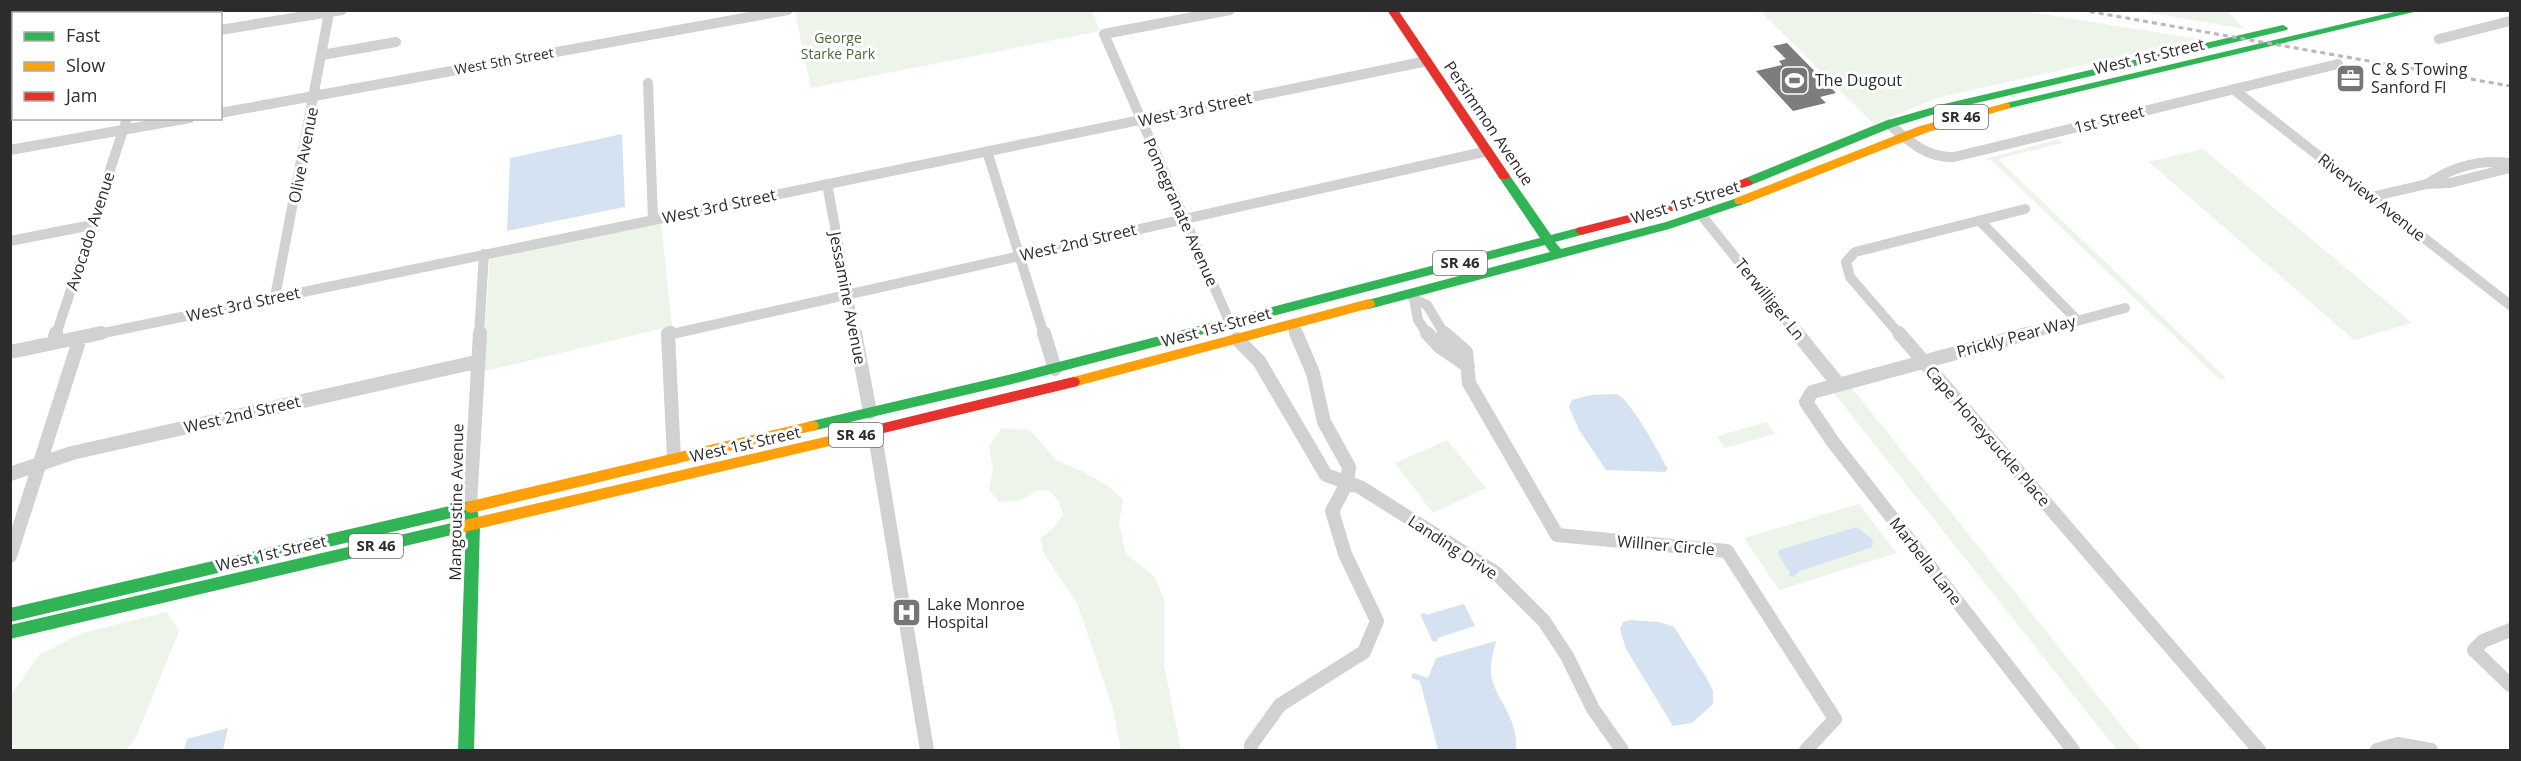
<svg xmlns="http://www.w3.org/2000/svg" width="2521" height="761" viewBox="0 0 2521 761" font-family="'Open Sans',sans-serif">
<rect width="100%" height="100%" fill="#fff"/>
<path fill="#edf4ea" d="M804 10 1092 11 1100 31 811 88 795 12Z
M1760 11H2025L2198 39 1937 98 1874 124Z
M2140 11H2229L2228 12 2245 29Z
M2059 139 2063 143 2001 158 2000 161 2226 378 2220 380 1992 161 1985 159Z
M2203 149 2412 323 2354 340 2149 162Z
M661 222 672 326 482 372 490 257Z
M1808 333 2141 750H2117L1833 392 1828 364 1831 363Z
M1767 422 1775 434 1725 448 1717 436Z
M1002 428 1030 430 1056 460 1084 472 1108 486 1123 500 1119 523 1126 554 1154 576 1164 599V665L1181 750H1121L1113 709 1077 603 1045 556 1040 539 1053 528 1063 515 1059 502 1050 491 1038 490 1019 501 999 502 989 489 993 470 989 446Z
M1447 440 1486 488 1433 513 1395 463Z
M1859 504 1897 553 1779 590 1744 538Z
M167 612 179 631 136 737 126 750H11V695L39 655 79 634Z"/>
<path fill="#d5e2f2" d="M622 134 625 207 507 231 510 158Z
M1617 394C1633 403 1658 452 1668 469L1665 472 1606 470 1579 430 1569 407 1572 400 1590 395Z
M1857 527 1872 539 1873 545 1870 548 1800 571 1794 577 1789 576 1790 573 1778 554 1779 550Z
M1464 604 1475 626 1437 638 1438 641 1433 642 1420 614 1425 613 1426 615Z
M1630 620 1659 622 1674 627 1706 677 1713 691V704L1692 723 1673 726 1626 649 1620 629 1623 622Z
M1496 641C1494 650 1491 660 1491 669 1490 696 1519 714 1516 750H1438L1420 681 1411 678 1413 673 1428 678 1436 658Z
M228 728 223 750H184L187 739Z"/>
<path fill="#7d7d7d" d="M1787 43 1836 93 1820 97 1826 103 1793 111 1756 71 1782 65 1779 61 1786 59 1773 46Z"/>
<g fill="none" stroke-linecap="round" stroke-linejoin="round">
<path stroke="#d1d1d1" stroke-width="10" d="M1230 10 1104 34 1230 323
M220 30 342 10
M2439 39 2510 21
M322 55 396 42
M10 66 14 65
M648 83 653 220
M2233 89 2510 305
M220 113 788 10
M1889 124C1909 141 1926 158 1954 157L2338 64
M10 150 190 118
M987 151 1044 335
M827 184 855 335
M2427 184C2452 167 2480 159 2510 163
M2371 197 2427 184 2450 183 2510 168
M1702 216 1798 335
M1980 221 2077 320
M10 241 92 225
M1411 294 1414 299 1427 305 1445 335
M275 297 329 13
M1414 299 1418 320 1428 335
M1292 325 1296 335
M56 335 127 118
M94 335 1427 61
M479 335 484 254
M668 335 1488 151
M1900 335 1850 277 1846 262 1855 252 2025 209
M2025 335 2125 308"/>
<path stroke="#d1d1d1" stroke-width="14" d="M671 333 668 334 674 458
M855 333 870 412
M1044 333 1055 369
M1427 333 1440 347 1468 366
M1444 333 1466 352 1469 383 1557 535 1727 551 1835 719 1806 750
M1797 333 1838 384
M1899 333 2259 750
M2030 333 1812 392 1806 402 1833 442 2073 750
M1237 339 1259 361 1326 475 1360 487 1496 573 1544 621 1567 656 1593 709 1622 750
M53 343 56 333
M10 352 101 333
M874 430 927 750
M10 474 72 453 476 362
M470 505 480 333
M10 556 80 338
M2510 630 2483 641 2474 650 2510 685
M1251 750V745L1280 705 1364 652 1377 621 1345 554 1332 511 1347 483 1349 467 1324 422 1313 373 1296 333
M2377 750 2398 744 2431 750"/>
<path fill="#30b455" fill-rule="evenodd" d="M2402 10H2422L2006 109 2000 106 2006 103Z
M2283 25 2288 28 2287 30 1951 109 1893 127 1751 185 1747 186 1741 182 1743 179 1885 121 1944 104Z
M1504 172 1508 173 1551 235 1581 227 1585 228 1587 231 1585 234 1555 242 1561 249 1666 222 1740 197 1746 201 1744 204 1669 229 1369 309 1364 307 1363 304 1364 301 1550 252 1545 245 1008 385 812 431 807 430 805 426 807 422 812 421 1008 375 1540 238 1498 176Z
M471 501 476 503 480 524 474 750H458L466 524 464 515 10 622V608Z
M456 522 461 524 463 528 461 532 456 534 10 639V625Z"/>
<path fill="#ff9f0a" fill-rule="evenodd" d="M2006 103 2010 104V108L1928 132 1744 204H1736L1734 201 1736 198 1920 126Z
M1369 299 1374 301 1375 304 1374 307 1073 387 1066 382 1073 377Z
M812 421 817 422 819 426 817 430 812 431 471 513 466 511 464 507 466 503 471 501Z
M855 430 860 431 862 435 860 439 855 440 456 534 451 532 449 528 451 524 456 522Z"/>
<path fill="#e5322d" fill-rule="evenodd" d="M1387 10H1398L1508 173 1510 176 1508 179H1500Z
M1747 178 1753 182 1751 185 1659 215 1581 235 1575 231 1577 228 1652 209Z
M1073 377 1078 378 1080 382 1078 386 855 440 850 439 848 435 850 431 855 430Z"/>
<path stroke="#b8b8b8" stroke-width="3" stroke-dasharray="5 4" stroke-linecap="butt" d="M2081 10 2510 86
M142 14 160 10
M10 35 14 34"/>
</g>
<defs>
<symbol id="office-square" viewBox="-11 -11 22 22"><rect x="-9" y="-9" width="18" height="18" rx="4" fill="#767676" stroke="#fff"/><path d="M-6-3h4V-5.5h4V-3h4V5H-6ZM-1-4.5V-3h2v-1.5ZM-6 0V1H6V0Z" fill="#fff"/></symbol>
<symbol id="stadium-square" viewBox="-11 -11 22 22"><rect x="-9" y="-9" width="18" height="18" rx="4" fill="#767676" stroke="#fff"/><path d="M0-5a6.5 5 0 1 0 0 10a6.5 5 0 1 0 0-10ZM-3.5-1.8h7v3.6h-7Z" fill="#fff"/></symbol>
<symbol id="hospital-square" viewBox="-11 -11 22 22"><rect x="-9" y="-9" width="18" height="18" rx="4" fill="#767676" stroke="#fff"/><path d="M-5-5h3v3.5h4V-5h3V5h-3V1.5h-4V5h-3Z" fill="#fff"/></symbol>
</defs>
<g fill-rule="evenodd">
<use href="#office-square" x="2334" y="62" width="33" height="33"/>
<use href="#stadium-square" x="1778" y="64" width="33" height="33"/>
<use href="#hospital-square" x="890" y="596" width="33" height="33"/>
</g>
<g text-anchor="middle" stroke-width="6" stroke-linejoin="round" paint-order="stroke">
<g font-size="14" fill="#476a38" stroke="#fff">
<text x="838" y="43">George<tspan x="838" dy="16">Starke Park</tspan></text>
</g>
<g font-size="14" fill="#2c2c2c" stroke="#fff">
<text transform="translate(504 61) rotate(-10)" y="5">West 5th Street</text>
</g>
<g fill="#fff" stroke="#6b6b6b" stroke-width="1.5">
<rect x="1934" y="105" width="54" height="24" rx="4.5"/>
<rect x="1433" y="251" width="54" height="24" rx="4.5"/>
<rect x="829" y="423" width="54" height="24" rx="4.5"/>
<rect x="349" y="534" width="54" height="24" rx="4.5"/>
</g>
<g font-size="15" font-weight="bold" fill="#2c2c2c">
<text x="1961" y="122">SR 46</text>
<text x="1460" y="268">SR 46</text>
<text x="856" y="440">SR 46</text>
<text x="376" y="551">SR 46</text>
</g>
<g font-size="16" fill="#2c2c2c" stroke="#fff">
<text transform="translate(2149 56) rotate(-13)" y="6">West 1st Street</text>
<text transform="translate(1195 109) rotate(-12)" y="6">West 3rd Street</text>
<text transform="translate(2109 119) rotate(-14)" y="6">1st Street</text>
<text transform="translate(1489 123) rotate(56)" y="6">Persimmon Avenue</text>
<text transform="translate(303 155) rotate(-79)" y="6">Olive Avenue</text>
<text transform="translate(2372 197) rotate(38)" y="6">Riverview Avenue</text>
<text transform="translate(1685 202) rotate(-17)" y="6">West 1st Street</text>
<text transform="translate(719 206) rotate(-12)" y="6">West 3rd Street</text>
<text transform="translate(1181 212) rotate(66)" y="6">Pomegranate Avenue</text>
<text transform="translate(90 231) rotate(-72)" y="6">Avocado Avenue</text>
<text transform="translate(1078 242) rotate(-13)" y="6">West 2nd Street</text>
<text transform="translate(848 298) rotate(79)" y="6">Jessamine Avenue</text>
<text transform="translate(1770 299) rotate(51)" y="6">Terwilliger Ln</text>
<text transform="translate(243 304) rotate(-12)" y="6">West 3rd Street</text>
<text transform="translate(1216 327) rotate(-15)" y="6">West 1st Street</text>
<text transform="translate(2016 336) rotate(-15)" y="6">Prickly Pear Way</text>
<text transform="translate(242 414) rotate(-13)" y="6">West 2nd Street</text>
<text transform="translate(1988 436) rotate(49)" y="6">Cape Honeysuckle Place</text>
<text transform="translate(745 444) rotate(-13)" y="6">West 1st Street</text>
<text transform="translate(456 502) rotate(-89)" y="6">Mangoustine Avenue</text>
<text transform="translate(1666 545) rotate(5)" y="6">Willner Circle</text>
<text transform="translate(1453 547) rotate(33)" y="6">Landing Drive</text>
<text transform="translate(271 553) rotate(-13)" y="6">West 1st Street</text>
<text transform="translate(1926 561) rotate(52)" y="6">Marbella Lane</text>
</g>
<g font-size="16" fill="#2c2c2c" stroke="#fff" text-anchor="start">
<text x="2371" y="75">C &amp; S Towing<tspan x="2371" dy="18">Sanford Fl</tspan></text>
<text x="1815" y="86">The Dugout</text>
<text x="927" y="610">Lake Monroe<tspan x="927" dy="18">Hospital</tspan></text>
</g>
</g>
<rect width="2521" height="761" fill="none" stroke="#2c2c2c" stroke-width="24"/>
<rect x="12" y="12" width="210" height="108" fill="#ffffff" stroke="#ababab" stroke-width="1.5"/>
<rect x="24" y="32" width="30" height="9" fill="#30b455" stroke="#ababab" stroke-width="1.5"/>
<text x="66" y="42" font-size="18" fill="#2c2c2c">Fast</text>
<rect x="24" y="62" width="30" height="9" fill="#ff9f0a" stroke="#ababab" stroke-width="1.5"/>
<text x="66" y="72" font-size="18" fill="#2c2c2c">Slow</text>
<rect x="24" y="92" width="30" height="9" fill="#e5322d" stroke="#ababab" stroke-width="1.5"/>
<text x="66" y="102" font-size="18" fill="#2c2c2c">Jam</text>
</svg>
